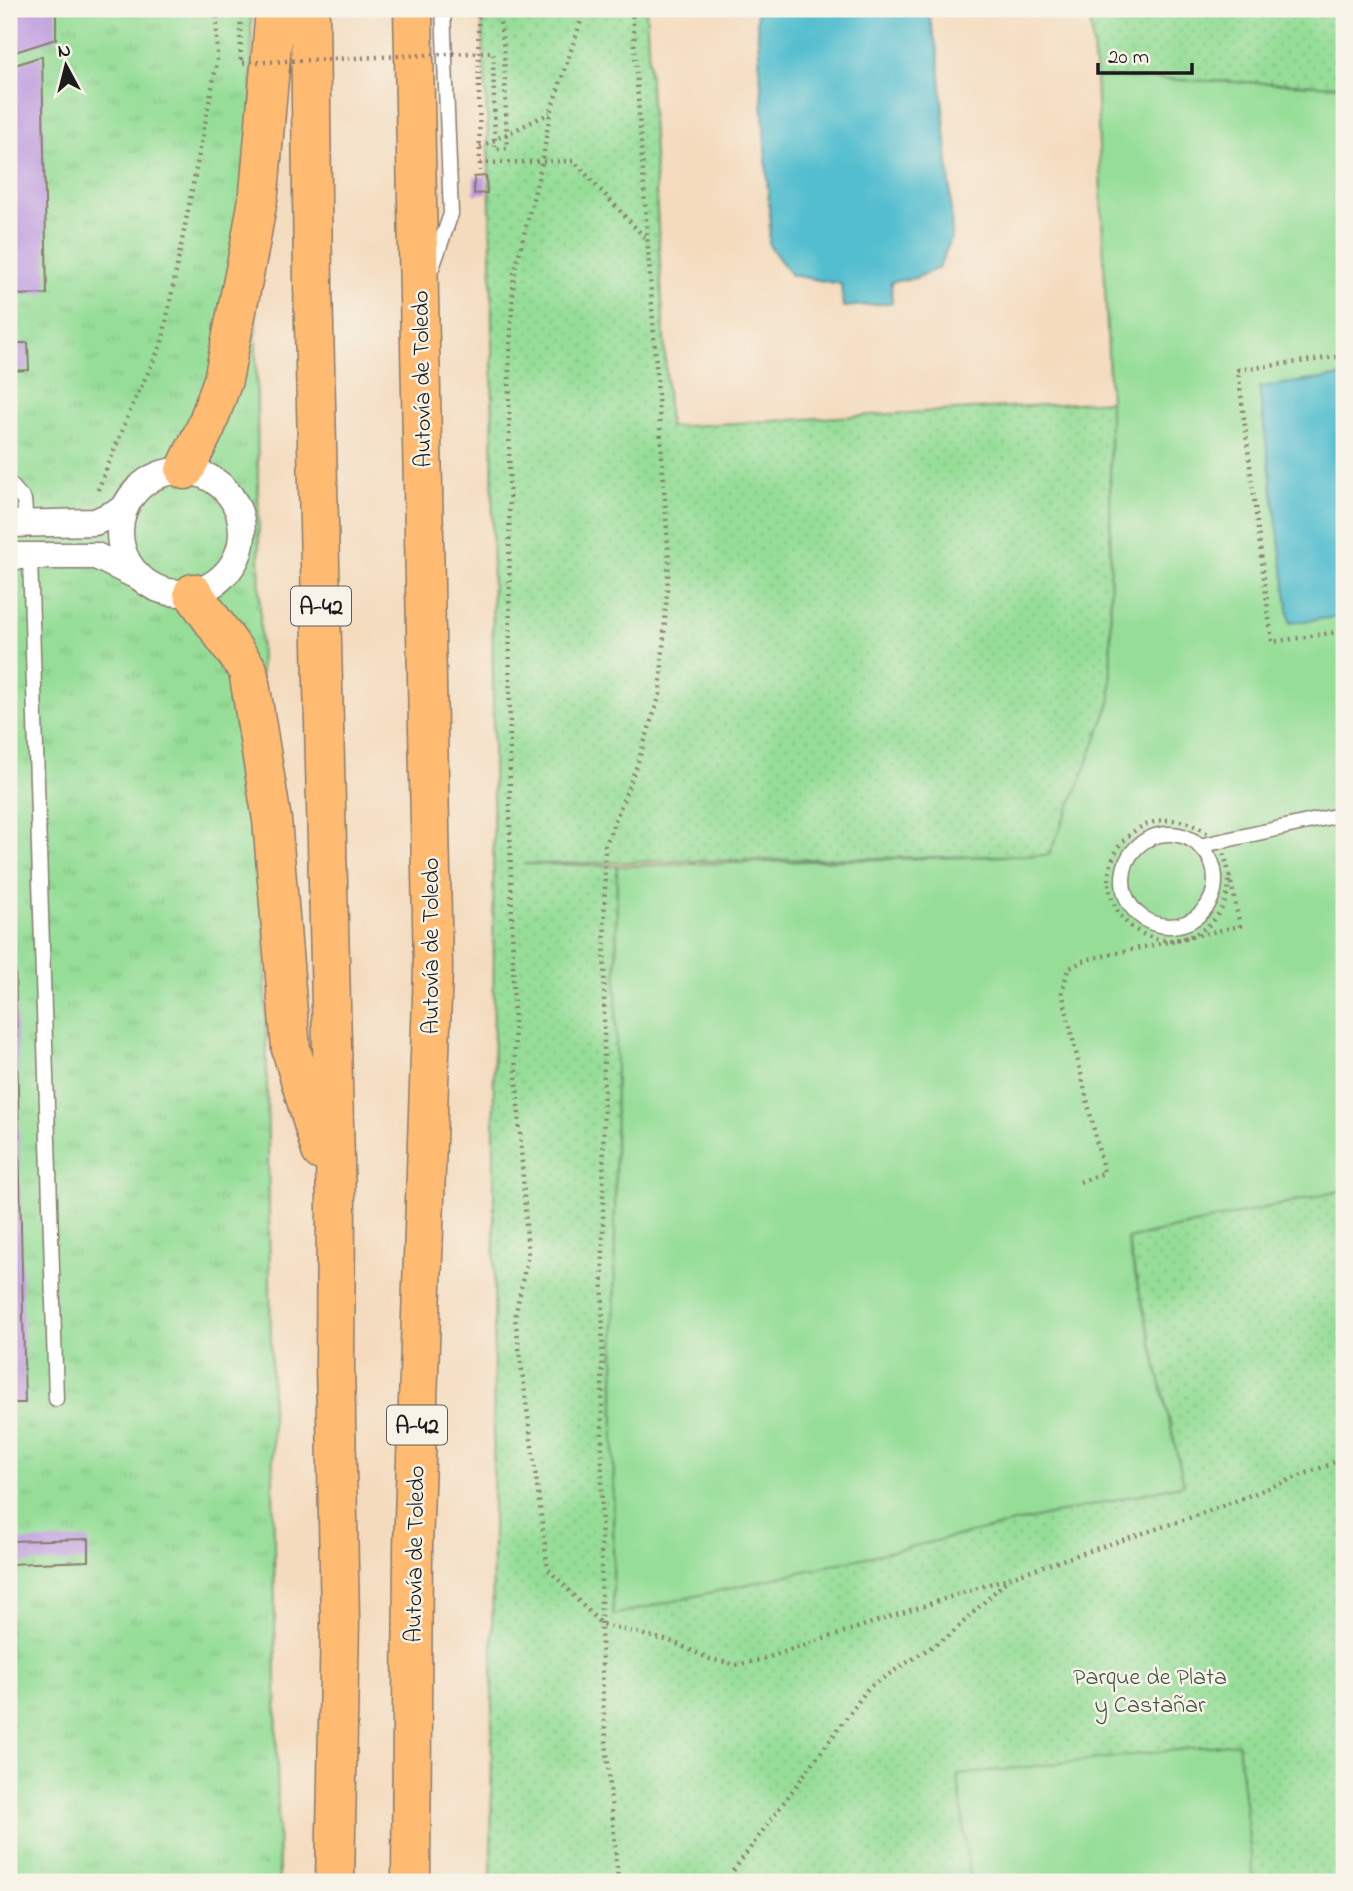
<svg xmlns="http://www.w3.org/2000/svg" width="1353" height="1891" viewBox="0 0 1353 1891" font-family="'Indie Flower',sans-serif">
<defs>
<pattern id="grass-tufts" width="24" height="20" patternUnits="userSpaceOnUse" patternTransform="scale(1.75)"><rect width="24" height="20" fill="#96de98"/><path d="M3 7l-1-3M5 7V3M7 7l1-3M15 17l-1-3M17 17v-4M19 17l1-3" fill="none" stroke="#81be82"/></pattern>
<pattern id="park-dots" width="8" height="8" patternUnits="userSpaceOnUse" patternTransform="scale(1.75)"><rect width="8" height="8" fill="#96de98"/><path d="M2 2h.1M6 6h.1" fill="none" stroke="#81be82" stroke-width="1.8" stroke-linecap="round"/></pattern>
</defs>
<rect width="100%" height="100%" fill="#f7f3e8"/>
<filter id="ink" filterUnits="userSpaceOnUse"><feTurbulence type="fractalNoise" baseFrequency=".0143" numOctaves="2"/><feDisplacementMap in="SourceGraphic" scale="14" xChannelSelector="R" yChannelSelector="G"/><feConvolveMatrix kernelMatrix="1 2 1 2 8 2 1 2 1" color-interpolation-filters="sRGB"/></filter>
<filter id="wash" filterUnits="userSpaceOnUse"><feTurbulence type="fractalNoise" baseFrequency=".00686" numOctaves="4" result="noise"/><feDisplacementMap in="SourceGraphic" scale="28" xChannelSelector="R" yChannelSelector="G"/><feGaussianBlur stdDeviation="1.57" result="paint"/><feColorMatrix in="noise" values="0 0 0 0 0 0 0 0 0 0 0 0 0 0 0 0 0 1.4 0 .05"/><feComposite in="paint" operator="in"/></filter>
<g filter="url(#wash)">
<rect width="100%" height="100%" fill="#f4dbbe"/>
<path fill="url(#grass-tufts)" stroke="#597d5a" stroke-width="2" d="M9 9H251L279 1882H9Z"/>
<path fill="url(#park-dots)" stroke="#597d5a" stroke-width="2" d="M481 9H646L669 427 1110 401 1111 700 1081 780 1049 855 523 864 617 866 613 1614 1184 1484 1127 1239 1344 1190V1882H491C495 1487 495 1091 493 696 491 467 497 237 481 9Z
M1089 9H1344V86L1096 77Z"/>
<path fill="#96de98" stroke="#597d5a" stroke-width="2" d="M1096 77 1344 86V1190L1127 1239 1184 1484 613 1615 617 866 1049 855 1081 780 1111 700 1110 401Z
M1238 1743 1254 1882H970L958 1775Z"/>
<path fill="#53becf" stroke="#386d76" stroke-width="2" d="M756 9H927L928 11 938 53 950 185 952 236 939 268 916 278 891 282 892 303 843 307 841 284 791 275 769 245 770 220Z
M1344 376V616L1290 623 1259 387Z"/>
<g id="blocks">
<path fill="#bc99df" d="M9 9H56V39L9 54Z
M42 56 47 294 9 295V67Z
M486 176 487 193 474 194V177Z
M9 343H28L29 370 9 371Z
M9 785H11L13 861 9 870Z
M9 897 13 905 14 915 25 1403H9Z
M89 1539V1561L9 1564V1541Z"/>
</g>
</g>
<g filter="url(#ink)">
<use href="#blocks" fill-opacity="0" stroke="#887c6d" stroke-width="2"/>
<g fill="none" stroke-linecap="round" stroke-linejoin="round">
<defs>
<path id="service" d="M432 268 451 214 443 9
M9 483 24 500 26 523
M30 556 56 1399
M1123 880a46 46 0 1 1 92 0a46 46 0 1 1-92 0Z
M1199 846 1344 814"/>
<path id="minor" d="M120 532a61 61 0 1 1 122 0a61 61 0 1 1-122 0Z
M9 524 95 522 124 509
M9 556H96L137 576"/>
<path id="motorway" d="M310 9 313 285 336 1203 335 1364 340 1621 335 1882
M185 470 206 427 223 380 249 250 259 193 275 9
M193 593 248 670 272 820 291 1049 321 1151
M411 1882 413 1547 433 968 413 9"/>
</defs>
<use href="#service" stroke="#887c6d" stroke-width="17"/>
<use href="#minor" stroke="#887c6d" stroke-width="29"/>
<use href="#motorway" stroke="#887c6d" stroke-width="41"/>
<path stroke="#887c6d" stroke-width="4.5" stroke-dasharray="2 5" stroke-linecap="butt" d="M478 9 480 171
M585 9 550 113 542 163 514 274 509 366 510 830 515 1056 528 1254 515 1317 548 1569 601 1624 673 1642 710 1659 736 1665 763 1659 1201 1514 1344 1459
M480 147 550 113
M480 163 574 161 645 238
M1344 356 1238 370 1272 642 1344 631
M98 490 133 404 162 343 217 62V9
M1109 880a60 60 0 1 1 120 0a60 60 0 1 1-120 0Z
M1080 1182 1104 1173 1062 992 1068 969 1085 960 1240 926 1229 873
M9 1844 12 1882
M618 1882 603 1704 601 1624 605 846 637 765 660 694 669 560 632 9
M725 1882 869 1687 950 1635 1006 1581"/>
<use href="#service" stroke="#fff" stroke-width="14"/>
<use href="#minor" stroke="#fff" stroke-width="26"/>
<use href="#motorway" stroke="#ffbb71" stroke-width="38"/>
<path stroke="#887c6d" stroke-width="4.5" stroke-dasharray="2 5" stroke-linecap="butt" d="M240 9 241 63 493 52 495 149 507 148 504 49 498 9"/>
</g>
</g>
<g text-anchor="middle" stroke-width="5" stroke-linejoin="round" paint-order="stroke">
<g fill="#f7f3e8" stroke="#5e5c59" stroke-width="2">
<rect x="291" y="586.5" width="60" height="39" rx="5"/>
<rect x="387" y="1405.5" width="60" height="39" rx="5"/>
</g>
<g font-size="23" font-weight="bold" fill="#1c1c1c">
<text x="321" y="614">A-42</text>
<text x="417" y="1433">A-42</text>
</g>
<g font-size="24" fill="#1c1c1c" stroke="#f7f3e8">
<text transform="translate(421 379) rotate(-91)" y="8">Autovía de Toledo</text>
<text transform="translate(430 946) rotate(-90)" y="8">Autovía de Toledo</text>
<text transform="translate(414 1554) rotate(-89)" y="8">Autovía de Toledo</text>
</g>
<g font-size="24" fill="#415641" stroke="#f7f3e8">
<text x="1150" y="1684">Parque de Plata<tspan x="1150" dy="28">y Castañar</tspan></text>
</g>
</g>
<rect width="1353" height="1891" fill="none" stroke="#f7f3e8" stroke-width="35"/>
<g transform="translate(66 66) rotate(353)" stroke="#f7f3e8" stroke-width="5" paint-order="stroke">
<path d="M0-5L12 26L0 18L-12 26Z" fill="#1c1c1c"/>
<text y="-10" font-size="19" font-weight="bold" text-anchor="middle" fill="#1c1c1c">N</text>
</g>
<path d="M1098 63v10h94v-10" fill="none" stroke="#1c1c1c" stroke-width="3.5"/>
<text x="1108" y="63" font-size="21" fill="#1c1c1c" stroke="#f7f3e8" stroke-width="5" paint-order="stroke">20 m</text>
</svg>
